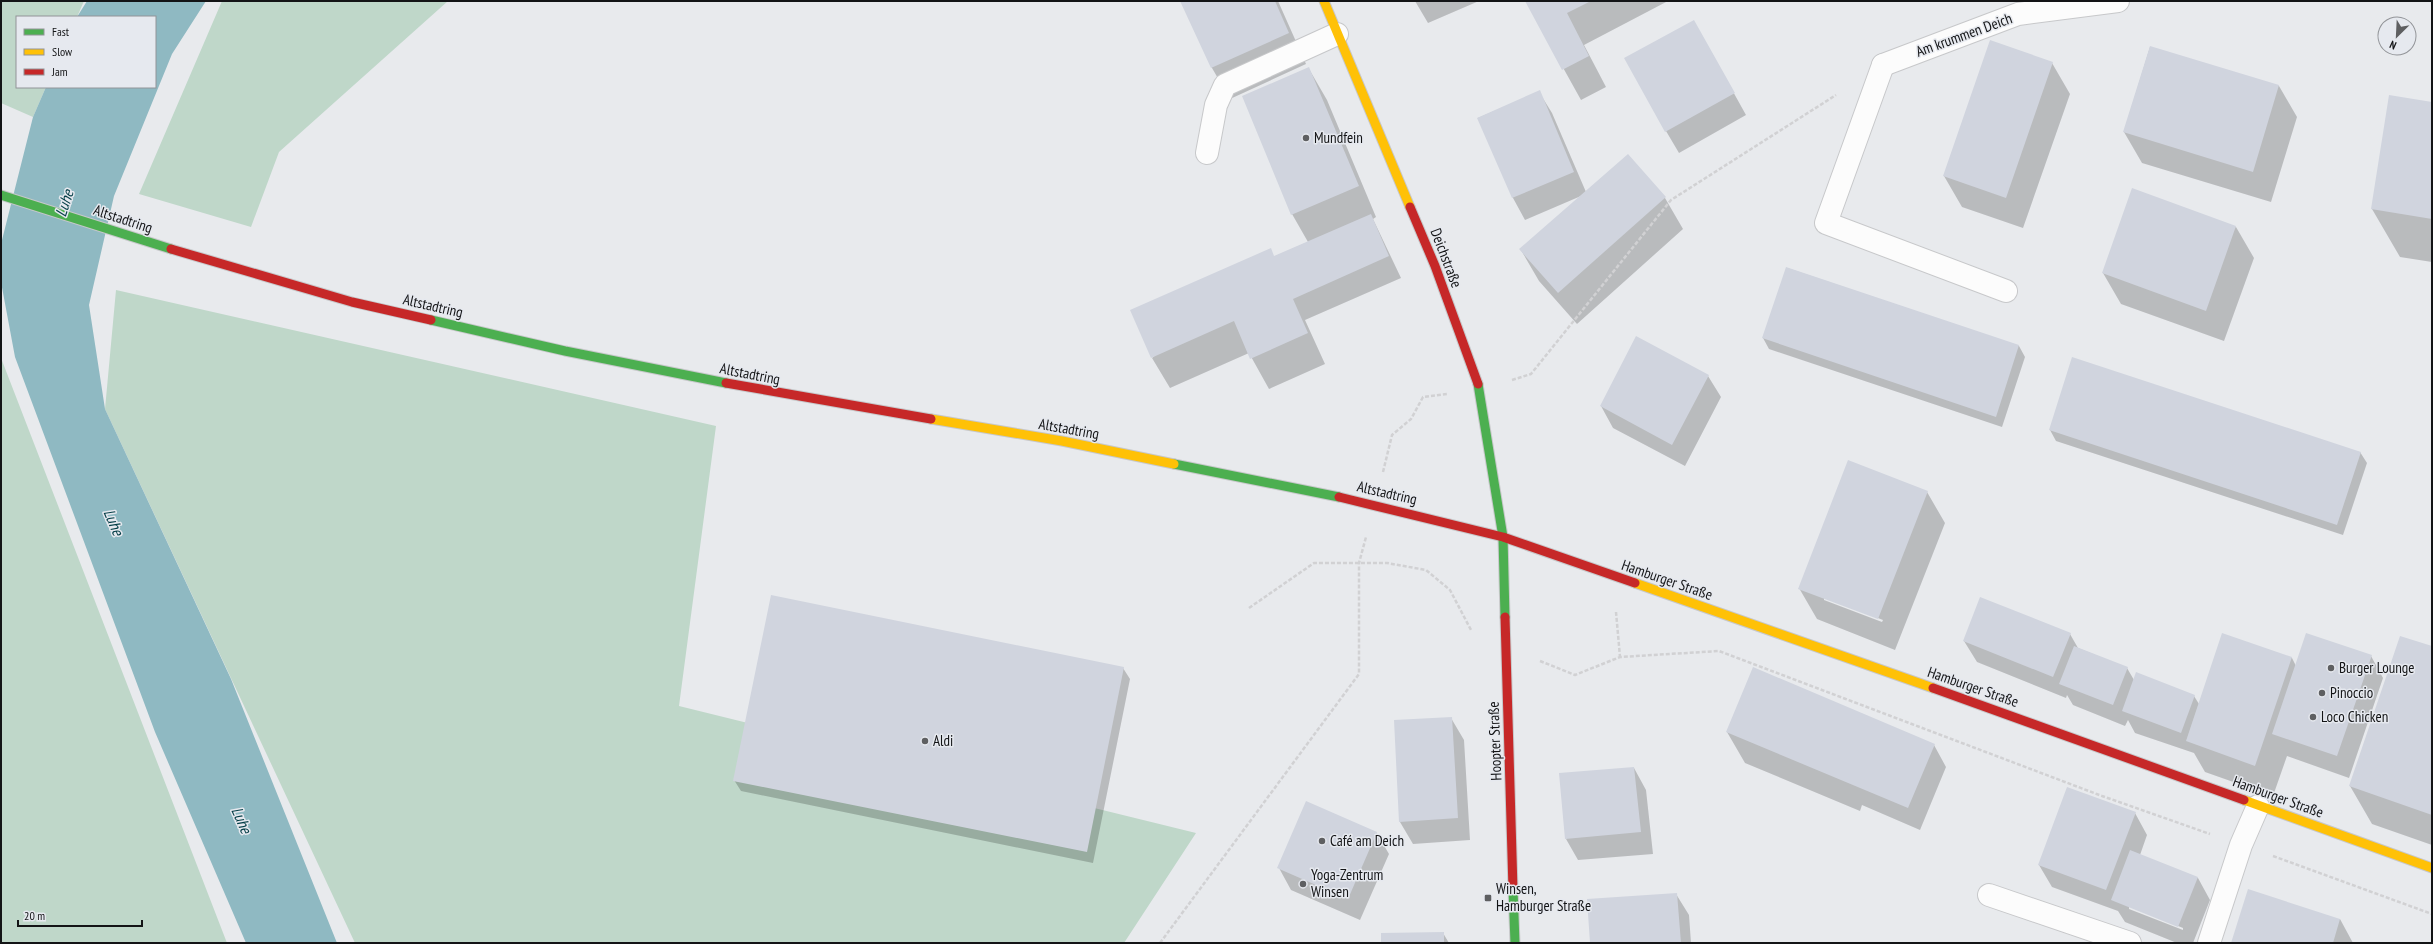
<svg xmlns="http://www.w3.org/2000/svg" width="2433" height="944" viewBox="0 0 2433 944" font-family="'PT Sans Narrow',sans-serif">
<rect width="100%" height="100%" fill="#e8eaed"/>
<path fill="#bfd7c9" d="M1 1H84L77 17H17V87H46L33 117 1 103Z
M222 1H448L279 152 251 227 139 194Z
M116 290 716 426 679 706 1196 833 1124 943H355L105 409Z
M1 358 227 943H1Z"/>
<path fill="#8fb9c2" d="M87 1H206L172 54 114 196 89 305 105 409 231 679 337 943H246L155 732 15 357 1 282V244L33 117 46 87H155V17H77Z"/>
<path fill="#0003" fill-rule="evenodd" d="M1181 1H1278L1306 64 1230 99 1212 68Z
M1415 1H1479L1428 23Z
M1526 1H1668L1584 45 1606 87 1581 100Z
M1706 43 1746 115 1679 153 1666 131Z
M2150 47 2279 86 2297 117 2271 202 2142 163 2124 132Z
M2052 63 2070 94 2023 228 1962 207 1944 176Z
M1309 69 1327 100 1376 217 1373 219 1401 278 1305 320 1325 364 1269 389 1249 353 1170 388 1152 358 1274 257 1308 242 1292 214Z
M1539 92 1552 113 1586 192 1628 155 1665 198 1683 229 1577 324 1539 281 1521 250 1581 196 1525 220 1513 198 1478 118Z
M2432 103V262L2400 257 2372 209Z
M2236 227 2254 258 2224 341 2121 304 2103 273Z
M1787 268 2019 346 2025 357 2002 427 1769 349 1763 338Z
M1708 376 1721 397 1685 466 1613 428 1601 406Z
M2050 430 2360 452 2367 463 2343 535 2056 441Z
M1927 492 1945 523 1895 650 1817 619 1799 588ZM1824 597 1883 620 1882 622 1824 600Z
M2070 634 2078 648 2127 668 2134 680 2194 696 2199 704 2223 635 2292 658 2296 666 2371 656 2383 678 2349 778 2287 756 2273 796 2205 772 2194 753 2135 733 2128 720 2125 726 2073 705 2067 695 2066 698 1977 662 1964 641Z
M2432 648V845L2372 824 2350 786Z
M1123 668 1130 679 1093 863 741 791 734 780Z
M1451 718 1464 740 1470 840 1413 844 1400 822Z
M1727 732 1934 745 1946 767 1920 830 1862 805 1860 811 1745 763Z
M1634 768 1646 790 1653 854 1578 860 1566 839Z
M2135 813 2147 835 2140 855 2198 878 2210 900 2193 943H2177L2125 922 2118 911 2052 887 2039 865ZM2129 906 2183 928V930L2129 909Z
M1376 832 1389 854 1360 920 1291 890 1279 868Z
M1676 894 1689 915 1691 943H1591Z
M2340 919 2353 943H2232Z
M1443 933 1449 943H1382Z"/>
<path fill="#d0d4de" d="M1180 1H1275L1289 33 1211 68Z
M1525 1H1591L1567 13 1589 56 1562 70Z
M1694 20 1735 93 1665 132 1624 58Z
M1990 40 2053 62 2006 198 1943 176Z
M2150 46 2279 85 2253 172 2123 132Z
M1309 67 1359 186 1291 215 1242 96Z
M1540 90 1574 172 1512 198 1477 118Z
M2389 95 2432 102V219L2371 209Z
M1628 154 1666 197 1558 293 1519 249Z
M2132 188 2236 226 2206 311 2102 273Z
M1371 214 1389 256 1293 299 1308 333 1250 359 1234 321 1151 358 1130 310 1271 248 1274 256Z
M1786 267 2019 345 1996 417 1762 338Z
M1636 336 1709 375 1672 445 1600 406Z
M2072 357 2361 452 2337 525 2049 430Z
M1848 460 1928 491 1878 619 1798 589Z
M771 595 1124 667 1087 852 733 781Z
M1980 597 2071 633 2053 677 1963 641Z
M2222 633 2292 657 2255 766 2186 741Z
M2306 633 2372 655 2337 756 2272 734Z
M2400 636 2432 646V815L2349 786Z
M2074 646 2128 667 2113 705 2059 684Z
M1753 667 1935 744 1908 808 1726 732Z
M2136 672 2195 695 2181 733 2122 711Z
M1452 717 1458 818 1399 822 1394 720Z
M1634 767 1641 832 1565 839 1559 773Z
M2067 787 2136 812 2106 890 2038 865Z
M1306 801 1377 832 1348 899 1277 868Z
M2130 850 2198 877 2178 927 2111 900Z
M2248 889 2340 919 2333 943H2231Z
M1677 893 1681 943H1590L1587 899Z
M1444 932V943H1381V933Z"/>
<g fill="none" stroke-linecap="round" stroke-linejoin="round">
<defs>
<path id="lane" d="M1883 65 1826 223 2006 291
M1207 153 1216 105 1225 85 1337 34
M1989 895 2130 943
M2209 943 2241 845 2258 806"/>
<path id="street" d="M1883 65 2018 14 2118 1"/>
<path id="fast" d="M1 195 171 249
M431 320 565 351 726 383
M1478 384 1503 537 1505 617
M1174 464 1339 497
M1513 889 1515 943"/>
<path id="slow" d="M1324 1 1410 207
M931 419 1062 441 1174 464
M1635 583 1933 688
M2244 800 2432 868"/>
<path id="jam" d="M1410 207 1435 266 1478 384
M171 249 352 302 431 320
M726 383 931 419
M1339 497 1503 537 1635 583
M1505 617 1513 889
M1933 688 2244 800"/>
</defs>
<use href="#lane" stroke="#c7c8ca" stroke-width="24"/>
<use href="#street" stroke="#c7c8ca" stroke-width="24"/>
<use href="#fast" stroke="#c7c8ca" stroke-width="11"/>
<use href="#slow" stroke="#c7c8ca" stroke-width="11"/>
<use href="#jam" stroke="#c7c8ca" stroke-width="11"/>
<path stroke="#d1d1d3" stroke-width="2.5" stroke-dasharray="4 2" stroke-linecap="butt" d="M1512 380 1531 374 1671 200 1836 95
M1383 472 1392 435 1411 419 1423 397 1447 394
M1249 608 1314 563H1387L1426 570 1450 590 1471 630
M1616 612 1620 657
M1540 661 1575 675 1620 657 1719 651 2102 796 2210 834
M2273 856 2432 914
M1160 943 1359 674V563L1366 537"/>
<use href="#lane" stroke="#fcfcfc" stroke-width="22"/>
<use href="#street" stroke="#fcfcfc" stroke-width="22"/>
<use href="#fast" stroke="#4caf50" stroke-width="9"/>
<use href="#slow" stroke="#ffc107" stroke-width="9"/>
<use href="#jam" stroke="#c62828" stroke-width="9"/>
</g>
<g fill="#5e5f61" stroke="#e6e9ef" stroke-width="1.5">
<circle cx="1306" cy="138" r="4"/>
<circle cx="2331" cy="668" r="4"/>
<circle cx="2322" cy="693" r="4"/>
<circle cx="2313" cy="717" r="4"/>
<circle cx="925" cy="741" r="4"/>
<circle cx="1322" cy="841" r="4"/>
<circle cx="1303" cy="884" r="4"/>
<rect x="1484" y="894" width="8" height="8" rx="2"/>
</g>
<g text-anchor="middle" stroke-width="3" stroke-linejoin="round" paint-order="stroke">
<g font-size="15" fill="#131416" stroke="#e6e9ef">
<text transform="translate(1964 35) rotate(-20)" y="5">Am krummen Deich</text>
<text transform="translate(123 219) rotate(18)" y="5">Altstadtring</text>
<text transform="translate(1446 258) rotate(69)" y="5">Deichstraße</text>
<text transform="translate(433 306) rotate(13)" y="5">Altstadtring</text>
<text transform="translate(750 374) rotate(11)" y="5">Altstadtring</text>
<text transform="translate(1069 429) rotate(10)" y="5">Altstadtring</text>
<text transform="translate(1387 493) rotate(13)" y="5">Altstadtring</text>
<text transform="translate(1667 580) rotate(19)" y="5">Hamburger Straße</text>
<text transform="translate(1973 687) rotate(19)" y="5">Hamburger Straße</text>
<text transform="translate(1495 741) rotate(-92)" y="5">Hoopter Straße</text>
<text transform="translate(2278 797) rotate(20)" y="5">Hamburger Straße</text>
</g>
<g font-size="15" fill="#131416" stroke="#e6e9ef" text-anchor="start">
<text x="1314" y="143">Mundfein</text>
<text x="2339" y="673">Burger Lounge</text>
<text x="2330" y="698">Pinoccio</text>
<text x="2321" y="722">Loco Chicken</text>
<text x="933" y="746">Aldi</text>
<text x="1330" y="846">Café am Deich</text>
<text x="1311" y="880">Yoga-Zentrum<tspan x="1311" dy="17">Winsen</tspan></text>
<text x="1496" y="894">Winsen,<tspan x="1496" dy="17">Hamburger Straße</tspan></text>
</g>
<g font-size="16" font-style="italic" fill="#033d46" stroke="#e6e9ef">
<text transform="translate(64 203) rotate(-72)" y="6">Luhe</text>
<text transform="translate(114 522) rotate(67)" y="6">Luhe</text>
<text transform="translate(242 820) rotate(66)" y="6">Luhe</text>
</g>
</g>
<rect width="2433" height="944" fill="none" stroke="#131416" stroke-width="4"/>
<rect x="16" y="16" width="140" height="72" fill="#e6e9ef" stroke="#929498"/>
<rect x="24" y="29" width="20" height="6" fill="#4caf50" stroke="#929498"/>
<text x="52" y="36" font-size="12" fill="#131416">Fast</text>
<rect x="24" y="49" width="20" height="6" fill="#ffc107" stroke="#929498"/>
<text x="52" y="56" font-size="12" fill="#131416">Slow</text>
<rect x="24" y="69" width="20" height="6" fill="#c62828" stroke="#929498"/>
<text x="52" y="76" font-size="12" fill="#131416">Jam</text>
<g transform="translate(2397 36) rotate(204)"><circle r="19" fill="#e6e9ef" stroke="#929498"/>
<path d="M0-3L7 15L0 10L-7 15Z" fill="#5e5f61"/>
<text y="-6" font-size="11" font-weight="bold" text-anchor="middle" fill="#131416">N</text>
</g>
<path d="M18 920v6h124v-6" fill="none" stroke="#131416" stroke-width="2"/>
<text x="24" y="920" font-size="12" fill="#131416" stroke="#e6e9ef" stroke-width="3" paint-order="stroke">20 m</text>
</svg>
